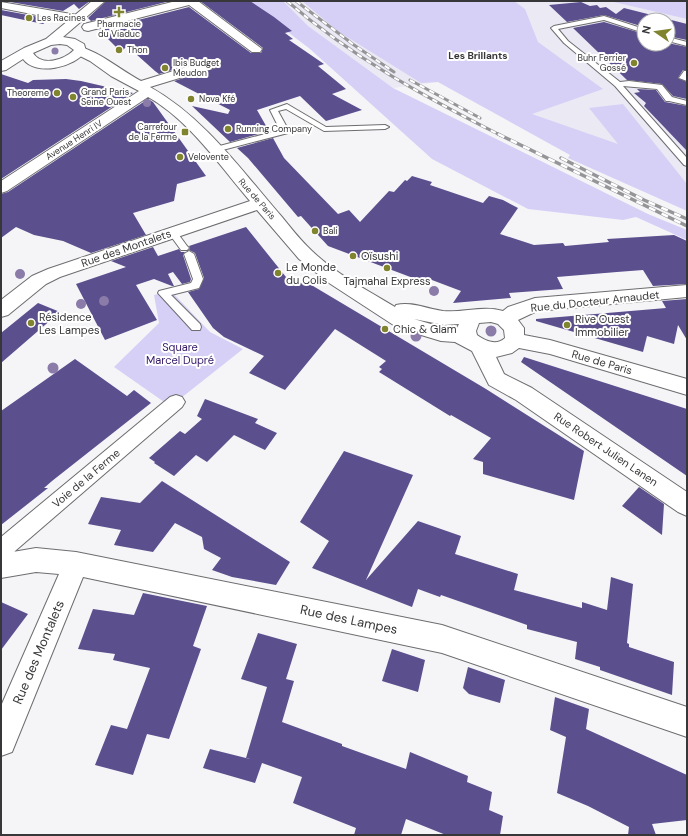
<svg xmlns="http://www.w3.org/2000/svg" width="688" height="836" viewBox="0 0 688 836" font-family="'DM Sans',sans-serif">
<rect width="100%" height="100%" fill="#f5f5f8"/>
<path fill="#ebe9f4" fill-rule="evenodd" d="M266 1H609L687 19V202L571 155 438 82 393 88ZM644 20H668V44H644Z"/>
<path fill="#d6d0f6" d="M247 1H283L308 26 393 88 648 214 687 230V240L636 217 623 220 528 209 432 159 310 49Z
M302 1H514L525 9 538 42 603 89 532 114 618 144 589 108 623 104 687 184V211L568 158 570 155 438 82 421 83 339 32Z
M609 1H687V19Z
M171 291 210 332 243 349 176 402 167 404 114 367 159 323 154 295Z"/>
<path fill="#5c4f8e" d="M4 1H90L79 9 74 4 63 11Z
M106 1H170L91 21 88 18Z
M200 1H250L274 17 292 31 285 33 293 39 289 40 324 64 318 66 346 89 332 94 362 110 326 121 300 96 257 110 269 131 230 142 192 106 228 114 230 110 174 81 219 67 221 63 220 59H209L159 74 155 71 127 46 121 52 99 30 189 7 251 53H261L263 48Z
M581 2 590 6 597 5 600 8 606 7 616 14 624 8 687 24V40L668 36V20H644V27L604 15 567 22 549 5Z
M1 10 50 19 43 24 1 15Z
M604 22 644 34V44H668V43L687 47V70H683L678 78 687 82V99L673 96 662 84 627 80 573 28Z
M1 74 28 83 33 80 66 79 81 81 133 93 1 179Z
M637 89 656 90 665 102 687 106V151L644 106 646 103 634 93 640 92Z
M148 99 153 102 206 176 177 184 174 201 133 213 146 235 91 253 63 241 34 235 16 227 1 238V194L8 192Z
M273 138 284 158 338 214 349 210 360 222 389 191 394 192 405 180 407 181 412 176 432 182 430 185 483 203 489 196 503 200 518 208 500 234 534 245 563 243 565 246 609 242 607 239 674 235 687 241V284L653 286 643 270 617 272 557 277 563 289 509 293 511 298 453 303 461 291 424 277 421 281 328 246 301 216 298 217 248 158 237 148Z
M246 227 286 277 306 285 308 283 486 389 584 451 574 500 483 474V462L473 459 491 438 451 415 450 416 379 372 382 369 379 367 386 361 335 329 285 390 249 373 264 356 224 337 213 328 188 292 199 289 204 278 195 253 189 250 190 248 189 246Z
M153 247 158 256 179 249 181 252H185L183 255 191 279 190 282 182 284 173 272 168 274 174 286H172L154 279 136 285 157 320 105 340 76 284 126 267 111 261Z
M687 299V340L678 325 674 344 647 336 643 352 536 321V319L666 308 662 301Z
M38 303 60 312 1 363V333Z
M524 357 687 409V476L521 362Z
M75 359 127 396 134 390 151 403 52 481 44 488H48L1 525V411Z
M205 399 258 419 255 423 277 433 265 450 234 435 207 462 196 455 174 476 154 463 155 462 149 458 180 431 185 434 202 419 197 416Z
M344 451 413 475 366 580 418 521 461 536 455 554 518 574 514 590 582 608V602L607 610 611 577 633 584 627 643 629 644V647L674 662 672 695 600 670V667L575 659 577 642 527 629V625L441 595 440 597 418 589 412 607 312 568 329 541 300 522Z
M162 481 290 562 276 585 232 577 212 570 221 558 204 549 202 537 175 523 153 552 114 545 121 530 88 524 101 497 140 503Z
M639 487 664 504 662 535 622 506Z
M143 593 207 606 193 646 201 649 169 739 147 734 133 775 95 765 111 725 127 729 150 668 113 660 115 654 78 649 93 609 134 615Z
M1 602 28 614 1 650Z
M258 633 297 644 286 679 294 681 282 722 342 744V746L406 769 410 752 468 776 467 782 492 792 489 810 503 816 500 835H446L406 819 401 835H354L356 828 293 803 302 777 262 763 255 783 203 768 210 749 250 759 246 758 267 687 241 679Z
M392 649 425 660 418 692 382 681Z
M468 667 505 680 500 703 469 694 463 688Z
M555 697 589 709 586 729 687 775V820L652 824 656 835H628L629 827 588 806 557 793 566 737 550 730Z"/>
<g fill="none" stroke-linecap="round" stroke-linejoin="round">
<defs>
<path id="service" d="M604 16 644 29V33L604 20 558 29 568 41 620 82 629 81 662 85 672 97 687 101V105L669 101H666L657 89 623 86 687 158V166L684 165 615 86 564 43 551 28 554 26Z
M668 37 687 42V46L668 41Z
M684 71H687V81L679 78Z
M287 104 326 127 385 125 389 127 385 129 324 131 286 109 278 111 289 131 288 133 215 152 211 150 212 148 280 130 270 110Z
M173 230 176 231 187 246 189 248 187 250H181L170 235 168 233Z
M189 251 194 254 203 279 199 288 171 295 200 324 201 327 200 330H192L158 293 159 291 191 283 193 279 184 254Z"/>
<path id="pedestrian" d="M176 395 182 397 185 402 182 407 15 551 8 566 1 569V537L170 397Z"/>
<path id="minor" d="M176 1H198L262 49 260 52H252L189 5 88 31 84 30 82 27 84 24Z
M80 47C100 52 122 71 141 81L209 60H219L220 63 219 66 150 87C204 117 242 171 282 217 291 228 301 241 312 251 336 274 367 290 395 307L396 305C411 301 428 309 443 311 463 313 483 305 503 311L508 307 535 298 687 285V297L537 311 518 320 524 328V335L550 340 687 379V395L550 354 519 348 512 353 496 357 504 374 532 388 687 492V516L678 512 516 400 489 385 472 351 455 342 441 341 398 328 329 283 299 259 257 210 60 277 46 284 8 315 1 317V300L32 276 48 269 250 201C220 166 189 120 148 97L7 191 1 193V181L139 91 111 76 90 61 76 54 74 51 76 48ZM414 319 444 325 459 324 457 328 441 327ZM491 322 498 324 504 330 505 338C496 346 486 341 477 335L476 331 479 323Z
M36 548 76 552 442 625 687 707V737L442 653 83 577 12 752 1 756V706L59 574 36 572 1 578V554Z"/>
<path id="secondary" d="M1 2 77 15 81 17 83 19 81 21 77 23 1 8Z"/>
<path id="primary" d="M92 1H105L63 37 75 39 84 44 86 51C75 67 36 77 23 59L6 70 1 71V61L24 48 46 39ZM60 44 67 45 74 50C64 60 42 67 33 53L51 45Z"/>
</defs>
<use href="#service" stroke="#6d6d70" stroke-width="2"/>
<use href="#pedestrian" stroke="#6d6d70" stroke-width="2"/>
<use href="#minor" stroke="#6d6d70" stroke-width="2"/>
<use href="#secondary" stroke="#6d6d70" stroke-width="2"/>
<use href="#primary" stroke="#6d6d70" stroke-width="2"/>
<use href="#service" fill="#fff" fill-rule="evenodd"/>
<use href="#pedestrian" fill="#fff" fill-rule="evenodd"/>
<use href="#minor" fill="#fff" fill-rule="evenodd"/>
<use href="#secondary" fill="#fff" fill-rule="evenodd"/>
<use href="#primary" fill="#fff" fill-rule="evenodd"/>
<defs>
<path id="rail-far1" d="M287 1C352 57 423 96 500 135
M296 1 354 45 394 72
M410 80 480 118"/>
<path id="rail" d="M498 134 687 226
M561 158 644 200 687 219"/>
</defs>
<use href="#rail-far1" stroke="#959598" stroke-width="3"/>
<use href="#rail" stroke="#959598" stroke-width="3.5"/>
<use href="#rail-far1" stroke="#fff" stroke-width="2" stroke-dasharray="5.5" stroke-linecap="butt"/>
<use href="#rail" stroke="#fff" stroke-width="2.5" stroke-dasharray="7" stroke-linecap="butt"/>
</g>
<g fill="#8a7ba9">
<circle cx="55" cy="51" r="3.5"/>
<circle cx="147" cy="103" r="4"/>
<circle cx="20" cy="274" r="5"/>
<circle cx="434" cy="291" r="5"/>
<circle cx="104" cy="301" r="5"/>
<circle cx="81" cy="304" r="5"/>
<circle cx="491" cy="331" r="5.5"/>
<circle cx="416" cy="336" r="5.5"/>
<circle cx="53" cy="368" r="5.5"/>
</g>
<g fill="#80842e" stroke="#fff" stroke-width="1.5">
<path d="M117 6h4v4h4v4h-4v4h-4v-4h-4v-4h4z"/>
<circle cx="29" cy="18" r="4"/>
<circle cx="119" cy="50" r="4"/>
<circle cx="634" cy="63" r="4"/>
<circle cx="165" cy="68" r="4"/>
<circle cx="57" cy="93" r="4"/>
<circle cx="73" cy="97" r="4"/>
<circle cx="191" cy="99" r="4"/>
<circle cx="228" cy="129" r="4"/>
<rect x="181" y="128" width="8" height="8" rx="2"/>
<circle cx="180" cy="157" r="4"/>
<circle cx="315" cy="231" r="4"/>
<circle cx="353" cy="256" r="4"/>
<circle cx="387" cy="268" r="4"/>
<circle cx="278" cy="273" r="4"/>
<circle cx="31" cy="323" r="4"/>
<circle cx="567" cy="325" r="4"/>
<circle cx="385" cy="329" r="4"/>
</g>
<g text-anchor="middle" stroke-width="4" stroke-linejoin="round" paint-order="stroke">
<g font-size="9" fill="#373739" stroke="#fff" text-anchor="start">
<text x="37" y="21">Les Racines</text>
<text x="119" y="27" text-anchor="middle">Pharmacie<tspan x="119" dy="10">du Viaduc</tspan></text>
<text x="127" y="53">Thon</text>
<text x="626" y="61" text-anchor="end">Buhr Ferrier<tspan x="626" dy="10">Gossé</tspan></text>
<text x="173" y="66">Ibis Budget<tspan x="173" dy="10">Meudon</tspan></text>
<text x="81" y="95">Grand Paris<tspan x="81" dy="10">Seine Ouest</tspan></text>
<text x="49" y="96" text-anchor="end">Theoreme</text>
<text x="199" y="102">Nova Kfé</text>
<text x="177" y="130" text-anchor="end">Carrefour<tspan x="177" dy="10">de la Ferme</tspan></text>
<text x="236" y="132">Running Company</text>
<text x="188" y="160">Velovente</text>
<text x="323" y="234">Bali</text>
</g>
<g font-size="9" fill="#373739" stroke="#fff">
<text transform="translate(74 140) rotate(-33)" y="3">Avenue Henri IV</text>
<text transform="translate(257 199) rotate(49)" y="3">Rue de Paris</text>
</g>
<g font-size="10" font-weight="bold" fill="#373739" stroke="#fff">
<text x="478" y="59">Les Brillants</text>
</g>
<g font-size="11" fill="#373739" stroke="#fff">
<text transform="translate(126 248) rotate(-19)" y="4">Rue des Montalets</text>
<text transform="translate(595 301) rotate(-6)" y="4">Rue du Docteur Arnaudet</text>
<text transform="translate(602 362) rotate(16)" y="4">Rue de Paris</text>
<text transform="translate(606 449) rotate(34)" y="4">Rue Robert Julien Lanen</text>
<text transform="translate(86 478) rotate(-40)" y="4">Voie de la Ferme</text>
</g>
<g font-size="11" fill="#373739" stroke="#fff" text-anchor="start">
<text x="361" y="260">Oïsushi</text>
<text x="286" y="271">Le Monde<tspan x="286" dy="13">du Colis</tspan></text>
<text x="387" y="285" text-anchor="middle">Tajmahal Express</text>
<text x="39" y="321">Résidence<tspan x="39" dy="13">Les Lampes</tspan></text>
<text x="575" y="323">Rive Ouest<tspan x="575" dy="13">Immobilier</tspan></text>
<text x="393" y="333">Chic &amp; Glam</text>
</g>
<g font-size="11" fill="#331868" stroke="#fff">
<text x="180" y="351">Square<tspan x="180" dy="13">Marcel Dupré</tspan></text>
</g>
<g font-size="13" fill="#373739" stroke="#fff">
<text transform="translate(349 619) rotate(12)" y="5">Rue des Lampes</text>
<text transform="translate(38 652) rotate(-67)" y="5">Rue des Montalets</text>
</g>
</g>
<rect width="688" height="836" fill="none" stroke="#373739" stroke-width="4"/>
<g transform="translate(656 32) rotate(283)"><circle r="19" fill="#ffffff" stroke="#afafb0"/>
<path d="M0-3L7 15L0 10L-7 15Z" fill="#80842e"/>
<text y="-6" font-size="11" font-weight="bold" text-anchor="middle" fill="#373739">N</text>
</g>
</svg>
